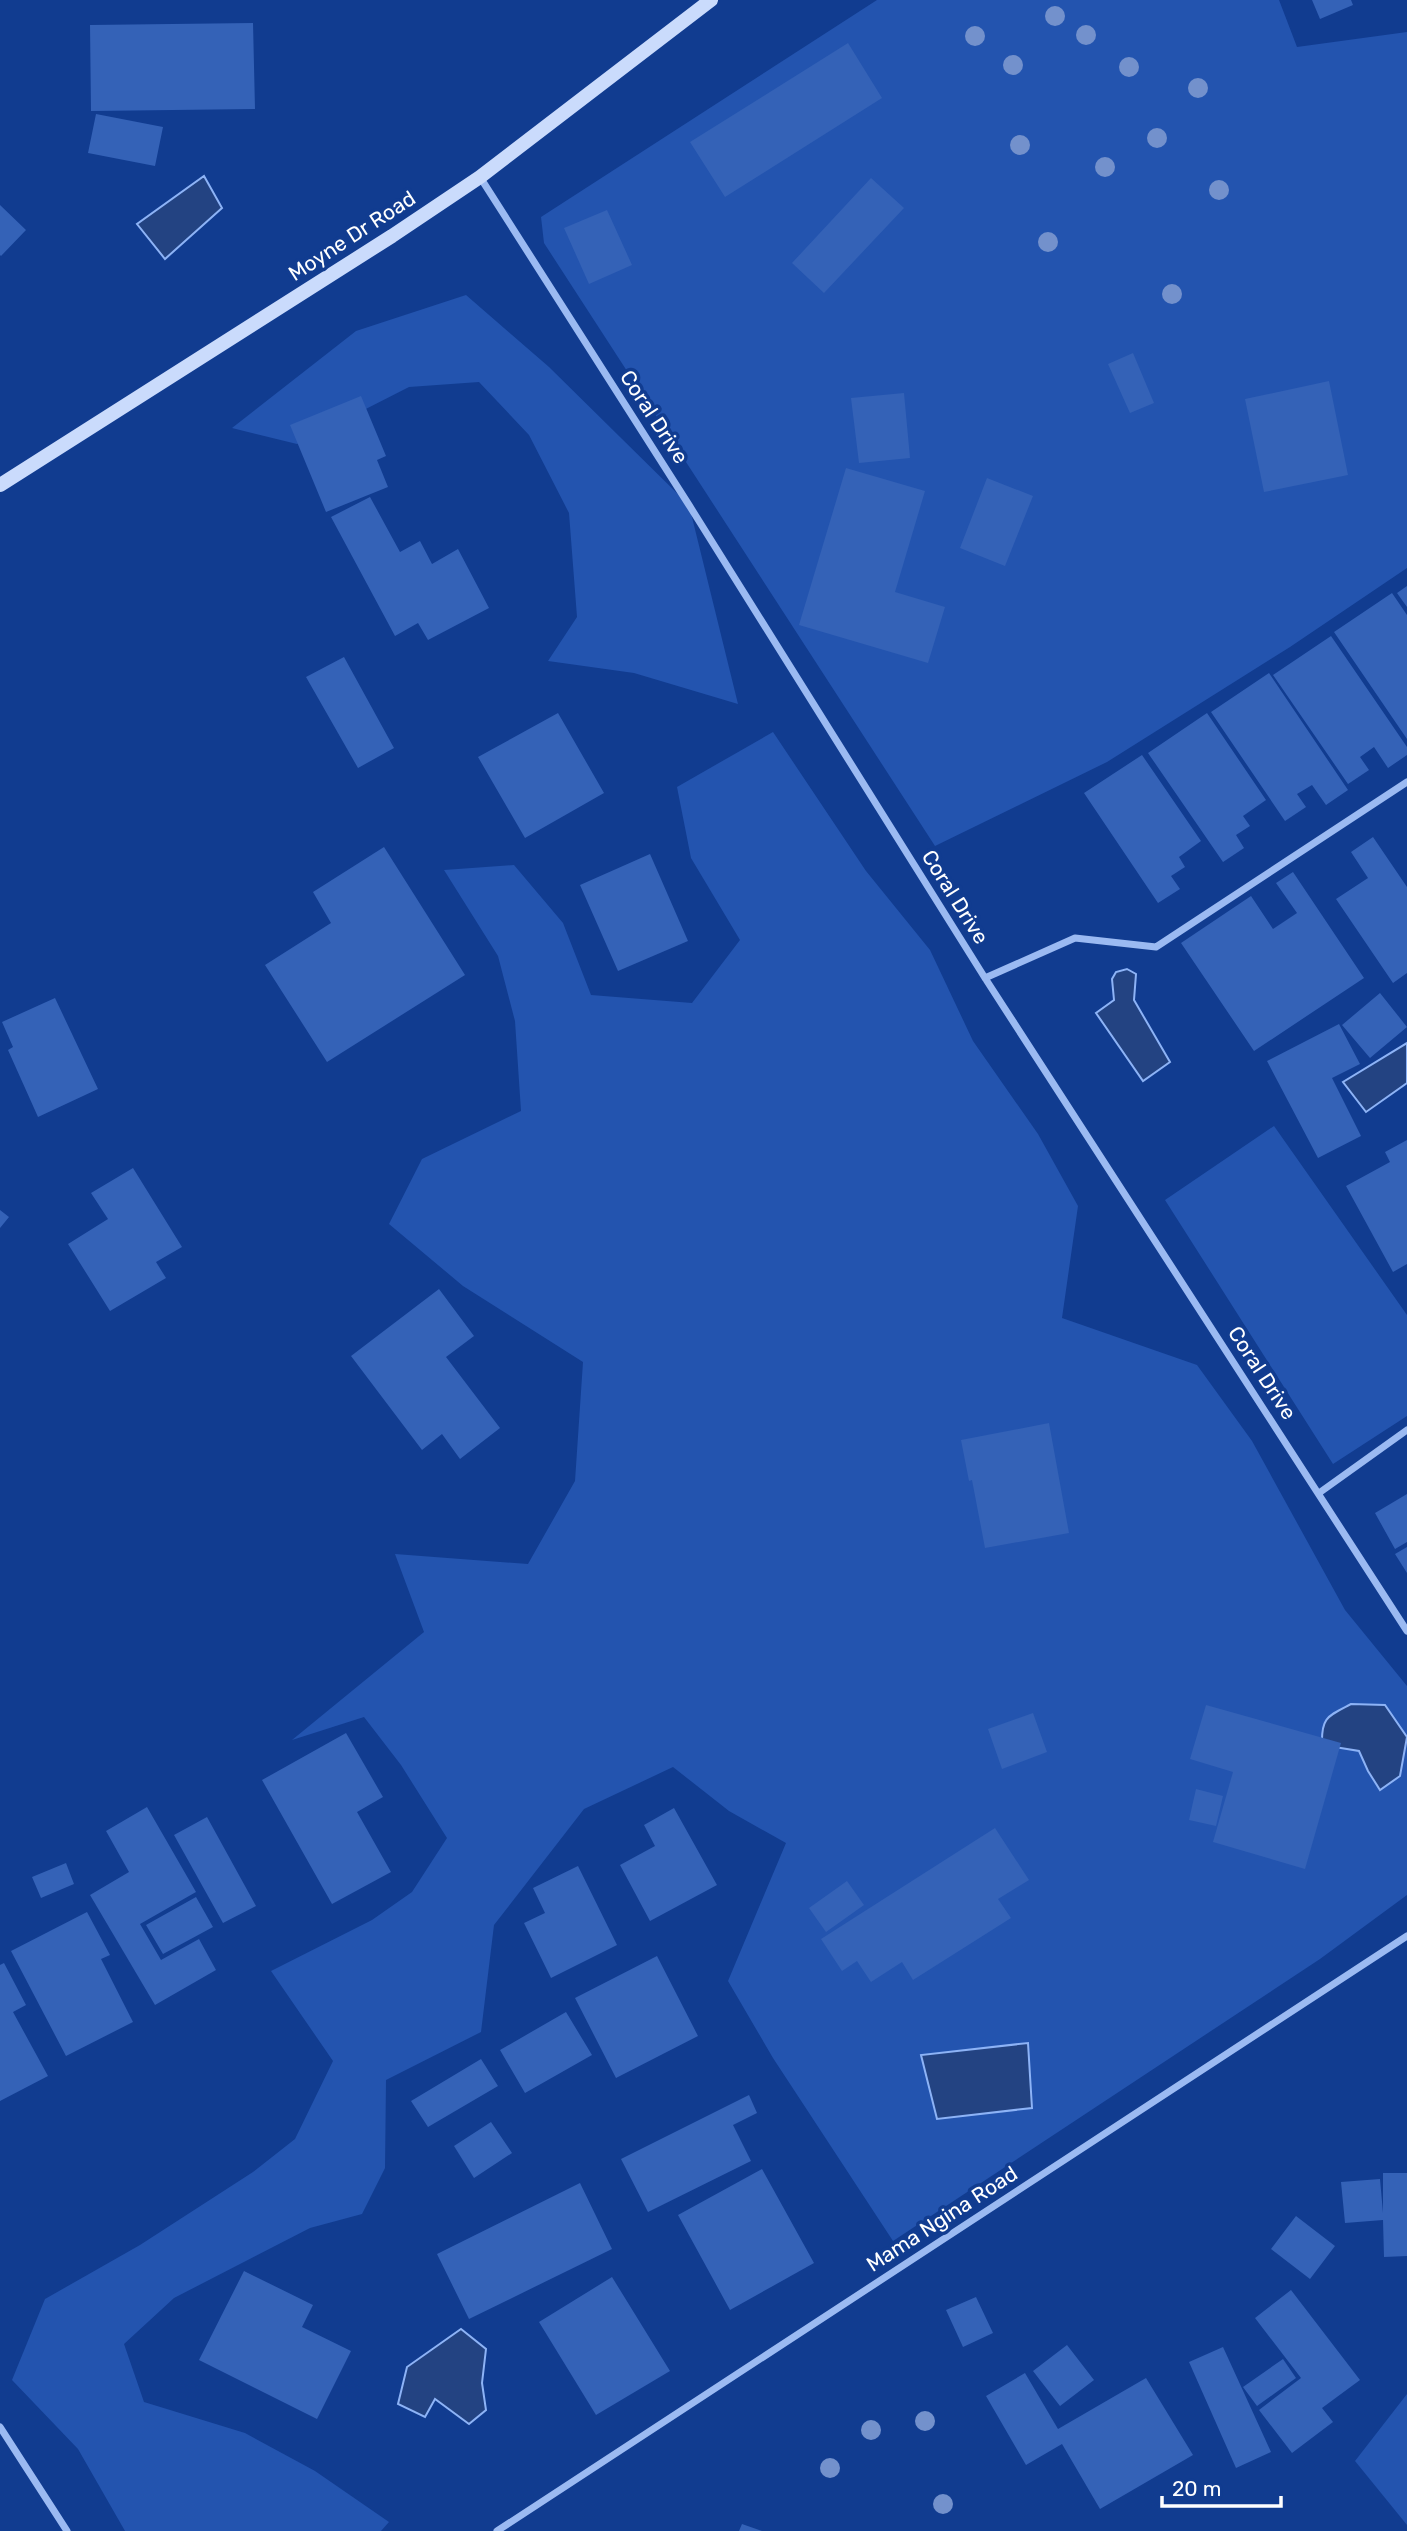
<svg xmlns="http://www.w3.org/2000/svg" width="1407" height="2531" viewBox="0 0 1407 2531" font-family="Rubik,sans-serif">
<rect width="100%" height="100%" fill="#113c90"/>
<path fill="#2354af" d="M877 0H1279L1297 47 1407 32V568L1290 647 1107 762 935 846 544 243 541 217Z
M466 295 549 367 689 505 738 704 634 673 548 661 577 617 569 513 529 435 479 382 409 387 297 444 232 428 356 331Z
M773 732 866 871 930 950 973 1041 1038 1134 1078 1206 1062 1318 1197 1365 1252 1441 1345 1610 1407 1686V1895L1320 1959 893 2241 773 2058 728 1981 786 1843 729 1811 673 1767 584 1809 494 1925 481 2032 386 2080 385 2168 362 2214 310 2228 174 2298 124 2344 144 2402 245 2433 315 2471 389 2522 381 2531H125L78 2449 12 2380 45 2299 140 2245 253 2172 295 2139 333 2061 271 1971 372 1920 412 1892 447 1838 401 1765 364 1717 292 1740 424 1632 395 1554 528 1564 575 1481 583 1362 463 1286 389 1224 422 1159 521 1111 515 1021 498 956 444 870 514 865 563 923 591 995 692 1003 740 940 691 858 677 787Z
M1274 1126 1407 1315V1416L1333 1464 1165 1200Z
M1407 2394V2525L1355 2461Z"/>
<path fill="#234382" stroke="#8db3f6" stroke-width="2" d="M204 176 222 208 165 259 137 224Z
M1127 969 1136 974 1134 1000 1170 1062 1143 1081 1096 1013 1114 1000 1112 979 1116 972Z
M1407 1043V1083L1366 1112 1343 1082Z
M1351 1704 1385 1705 1407 1737 1400 1776 1380 1790 1368 1771 1359 1751 1322 1745C1321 1717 1328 1716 1351 1704Z
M1028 2043 1032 2108 937 2119 921 2055Z
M461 2329 486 2349 482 2383 486 2410 469 2424 435 2399 425 2417 398 2404 407 2367Z"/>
<path fill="#3462b7" d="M1312 0H1351L1353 5 1320 19Z
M253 23 255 109 91 111 90 25Z
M848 43 882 98 725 197 690 142Z
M96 114 163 127 155 166 88 153Z
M871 178 904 208 824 293 792 263Z
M0 205 26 230 1 256 0 255Z
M607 210 632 265 589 284 564 228Z
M1133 353 1154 403 1130 413 1108 364Z
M1329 381 1348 475 1264 492 1245 399Z
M904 393 910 458 859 463 851 398Z
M361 396 386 456 377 460 388 487 326 512 290 425Z
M846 468 925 491 895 592 945 607 928 663 799 625Z
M987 478 1033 496 1005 566 960 548Z
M370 497 400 552 420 541 432 564 458 549 489 608 428 640 418 623 395 636 331 517Z
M1407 586V607L1397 593Z
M1392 593 1407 615V739L1334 632Z
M1331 636 1407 747V755L1388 768 1374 747 1360 757 1369 770 1348 784 1273 675Z
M344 657 394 748 358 768 306 677Z
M1269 673 1348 790 1326 805 1312 785 1297 794 1306 807 1285 821 1211 712Z
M558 713 604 793 525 838 478 757Z
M1207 713 1266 800 1243 816 1250 826 1236 835 1244 848 1223 862 1148 753Z
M1142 755 1201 841 1179 857 1185 867 1171 876 1180 889 1158 903 1084 793Z
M1373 837 1407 887V973L1393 983 1336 899 1368 878 1351 852Z
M384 847 465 975 327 1062 265 965 331 923 313 892Z
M650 854 688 941 618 971 580 885Z
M1293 872 1364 978 1254 1051 1181 943 1251 896 1273 929 1297 913 1276 883Z
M1380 993 1407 1027 1370 1058 1342 1025Z
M55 998 98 1089 38 1117 8 1050 13 1047 2 1022Z
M1339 1024 1360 1064 1332 1078 1361 1136 1318 1158 1267 1061Z
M1407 1140V1264L1393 1272 1346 1186 1390 1162 1385 1152Z
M133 1168 182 1247 156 1262 166 1278 110 1311 68 1244 108 1219 91 1193Z
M0 1210 9 1217 0 1228Z
M439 1289 474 1336 446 1357 500 1428 460 1459 442 1434 422 1450 351 1356Z
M1049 1423 1069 1533 985 1548 972 1480 969 1481 961 1440Z
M1407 1494V1542L1395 1549 1375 1513Z
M1407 1547V1573L1395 1554Z
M1206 1705 1341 1743 1305 1869 1213 1842 1233 1772 1190 1759Z
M1033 1713 1047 1752 1002 1769 988 1729Z
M346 1733 383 1797 357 1812 391 1872 332 1904 262 1780Z
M1196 1789 1223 1796 1216 1826 1189 1820Z
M147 1807 196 1892 140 1924 161 1960 199 1939 216 1970 155 2005 90 1895 129 1872 106 1831Z
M674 1808 717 1885 650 1921 620 1865 655 1846 644 1825Z
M207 1817 256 1906 223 1923 174 1835Z
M995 1828 1029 1880 998 1899 1011 1918 913 1980 902 1962 871 1982 857 1961 842 1971 821 1939Z
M66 1863 74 1884 41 1898 32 1877Z
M578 1866 617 1945 551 1978 524 1923 545 1913 533 1888Z
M847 1881 864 1905 826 1932 809 1908Z
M196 1897 213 1927 163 1954 146 1925Z
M87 1912 110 1955 101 1959 133 2022 66 2056 11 1951Z
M657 1956 698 2036 616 2078 575 1998Z
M4 1963 26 2005 13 2012 48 2076 0 2101V1965Z
M566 2012 592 2055 525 2093 500 2050Z
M481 2059 498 2086 428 2127 411 2101Z
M749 2095 757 2113 733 2125 751 2161 648 2212 621 2159Z
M491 2122 512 2153 474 2178 454 2146Z
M762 2169 814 2263 730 2310 678 2215Z
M1383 2173H1407V2256L1384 2257 1383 2220 1345 2223 1341 2182 1380 2179 1383 2213Z
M580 2183 612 2249 469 2319 437 2254Z
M1296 2216 1335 2246 1310 2279 1271 2249Z
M244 2271 313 2305 302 2327 351 2351 317 2419 199 2360Z
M612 2277 670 2371 596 2415 539 2322Z
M1291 2290 1360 2380 1322 2408 1333 2422 1292 2453 1259 2410 1301 2378 1255 2318Z
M976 2297 993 2333 963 2347 946 2310Z
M1067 2345 1094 2380 1060 2406 1033 2371Z
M1223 2347 1271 2452 1236 2468 1189 2362Z
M1283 2359 1296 2378 1257 2406 1243 2387Z
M1025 2373 1058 2429 1146 2378 1193 2455 1100 2509 1062 2444 1026 2465 986 2396Z
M742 2524 762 2531H739Z"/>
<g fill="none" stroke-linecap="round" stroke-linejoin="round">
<path stroke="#9bbaf2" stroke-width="7" d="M480 177 689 505 985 978 1407 1631
M985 978 1075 938 1156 947 1407 782
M1319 1493 1407 1430
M0 2427 67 2531
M497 2531 1407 1936"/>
<path stroke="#cadbfc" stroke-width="14" d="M0 485 392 236 480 177 711 0"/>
</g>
<g fill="#7391cc">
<circle cx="1055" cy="16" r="10"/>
<circle cx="1086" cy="35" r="10"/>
<circle cx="975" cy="36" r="10"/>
<circle cx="1013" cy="65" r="10"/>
<circle cx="1129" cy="67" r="10"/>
<circle cx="1198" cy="88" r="10"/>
<circle cx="1157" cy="138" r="10"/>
<circle cx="1020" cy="145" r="10"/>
<circle cx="1105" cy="167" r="10"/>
<circle cx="1219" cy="190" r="10"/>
<circle cx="1048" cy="242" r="10"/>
<circle cx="1172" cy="294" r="10"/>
<circle cx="925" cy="2421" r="10"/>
<circle cx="871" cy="2430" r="10"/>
<circle cx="830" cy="2468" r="10"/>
<circle cx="943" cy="2504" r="10"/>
</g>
<g text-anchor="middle" stroke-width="7" stroke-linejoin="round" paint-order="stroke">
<g font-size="21" fill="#fff" stroke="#113c90">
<text transform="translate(352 236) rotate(-33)" y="7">Moyne Dr Road</text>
<text transform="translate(654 417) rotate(57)" y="7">Coral Drive</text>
<text transform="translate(955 897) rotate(58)" y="7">Coral Drive</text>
<text transform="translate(1262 1373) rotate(57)" y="7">Coral Drive</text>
<text transform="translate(942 2219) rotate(-33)" y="7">Mama Ngina Road</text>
</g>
</g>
<path d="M1162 2496v10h119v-10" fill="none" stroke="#ffffff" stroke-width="3.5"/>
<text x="1172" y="2496" font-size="21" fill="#ffffff" stroke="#113c90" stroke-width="5" paint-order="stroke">20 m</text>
</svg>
